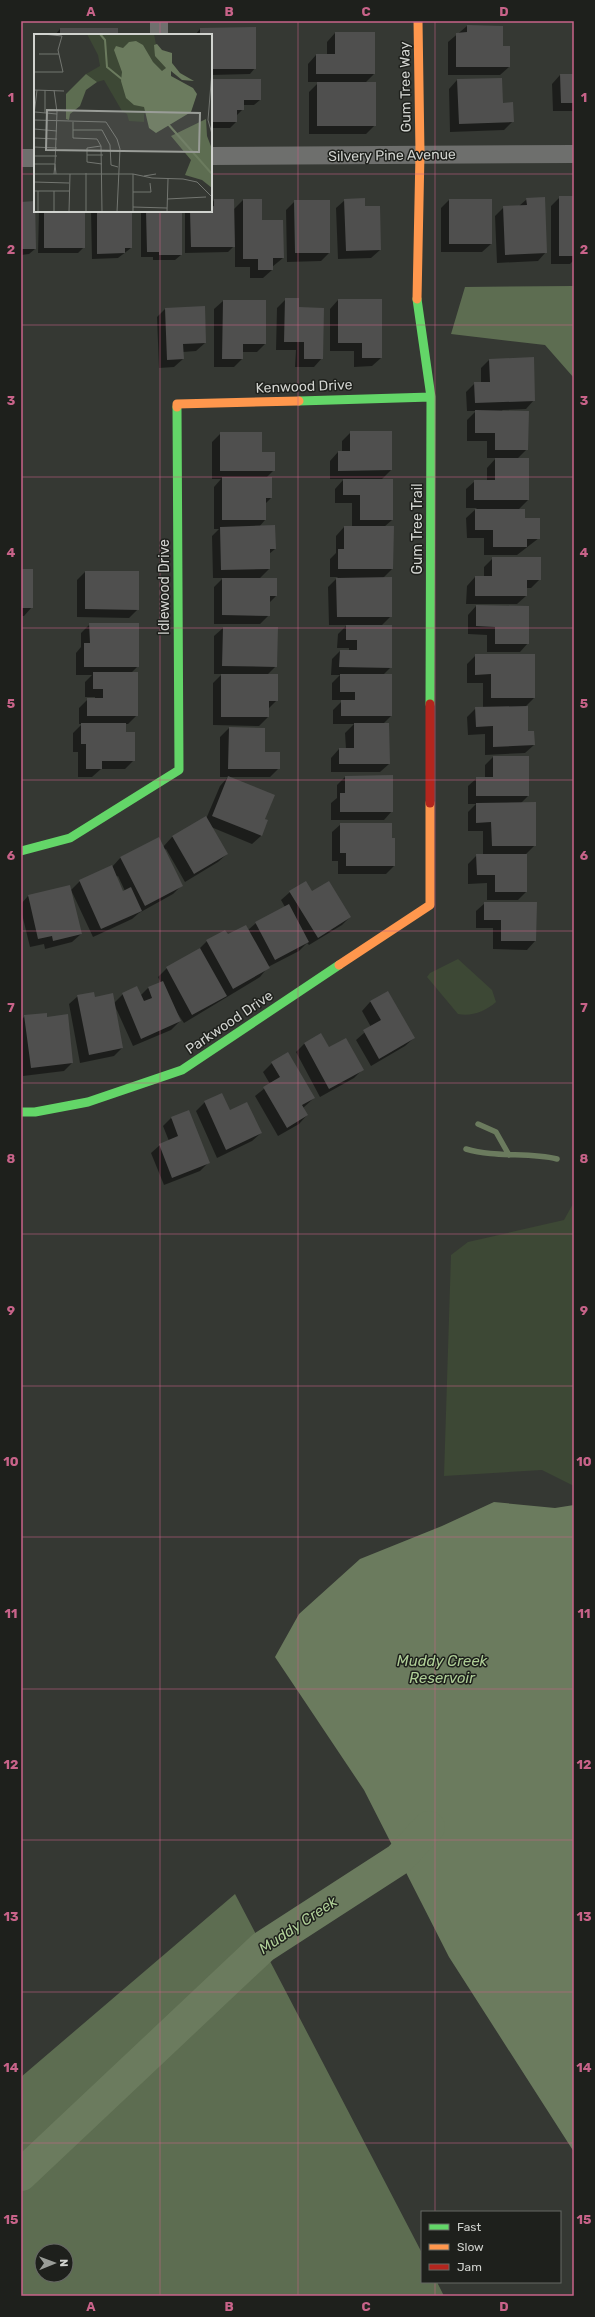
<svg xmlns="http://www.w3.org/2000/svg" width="595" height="2317" viewBox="0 0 595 2317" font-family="Rubik,sans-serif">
<rect width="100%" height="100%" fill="#353833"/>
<path fill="#3d4835" d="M458 959 492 990 496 1002C486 1011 471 1017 458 1014L427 977 430 973Z
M574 1202V1486L542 1470 444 1476 451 1255 468 1242 564 1220Z"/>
<path fill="#5d6d51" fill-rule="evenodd" d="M574 286V378L545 345 451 334 465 287Z
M235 1894 422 2253V2282H437L444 2296H21V2077ZM42 2251H66V2275H42Z"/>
<path fill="#6b7b5e" d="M494 1502 555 1508 574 1505V2152L449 1957 364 1790 275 1657 299 1614 360 1559 442 1526Z"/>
<path fill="#0007" fill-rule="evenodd" d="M467 26 502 47 509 67 500 75H448V42Z
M255 28V68L250 74 211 75V35H195L200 29Z
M60 29 117 35H55Z
M335 33 374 74 365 83 375 125 366 134H309V92L319 82H308V64L316 55H327V42Z
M560 75H574V111H553L552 84Z
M211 80 260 100 254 105H243V109L237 115 236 122 230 128H211Z
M457 80 513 121 504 130 450 132 449 89Z
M560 197H574V260L570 264H551V206Z
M527 199 546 252 538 261 497 263 495 216 504 207 519 206Z
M214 200 233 210 243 200 261 221H282L283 258 272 267V270L263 278H250V267H235V245L228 252 185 253V212L211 211V204Z
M345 200 364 207 380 250 371 258 338 259 336 208Z
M449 200 491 244 482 252H441V208Z
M295 201 329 253 321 261 287 262 286 210Z
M21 203 35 249 29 254 21 255Z
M39 211H84V247L78 253H38Z
M91 211H131V248L118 258 92 259Z
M141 211H181V255L175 260H153V257H141Z
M285 300 298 308 322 358 314 367H295L296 350H276L277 308Z
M338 300 381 358 372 366 354 367V351H330V309Z
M223 301 265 344 257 352H242V359L234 367H214V309Z
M165 309 205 343 196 351 183 352V359L174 367 159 368 157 317Z
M489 360 534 400 526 409 502 410 527 449 517 459 528 500 518 510 539 538 517 555H484V538H467L466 518 477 508H466V489L475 481H487V468L496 458H487V441H467V420L476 411H467L466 392 475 383H481V368Z
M351 432 391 470 381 480 392 520 384 527 392 569 383 578 391 616 381 626 391 667 383 675 391 716 383 724 389 764 380 772H331V758L339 749H346L345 733 354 724H333V710L343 700H332V683L340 675H331L332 659 340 651H349V648H337L338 634 347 625H329L328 587 338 577H330V559L336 553V536L344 527H352V503H335V489L344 479H330V461L338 452H342V441Z
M221 433 261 453 274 470 266 478 271 498 265 504V520L259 527 275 549 269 554V569L259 579 276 596 269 603V615L260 624H214V587L223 578H213L212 536 219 529H214V487L221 479H212V442Z
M493 558 540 579 531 588H526V596L517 604H466L467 586 475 577H484V567Z
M21 570 32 607 24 616H21Z
M85 572 138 609 129 618 77 617V580Z
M476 606 528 643 520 652H487V635L468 634V615Z
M90 624 138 666 131 673 137 715 128 724H125V733L134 760 125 769H101L92 777H78V752H73V733L82 724H79V708L88 699H95V697H85V682L92 675H76V653L81 647V633Z
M223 628 276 666 267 675 277 700 268 709V717L259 726 213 725V683L222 674H214V636Z
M476 655 534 698 525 707 527 732 534 745 525 753 485 755V734L468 735 467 717 476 708H483V683H467V664Z
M229 728 264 753 279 768 270 777H220V737Z
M493 757 528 796 521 803 535 845 526 854V892L518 900H487V883L468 884V864L477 855H483V831H468V812L476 804H468V786L477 778H485V765Z
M228 777 267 821 261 836 252 844 211 827 227 854 218 862 185 882 166 849 164 850 182 885 173 894 139 913 132 919 93 937 71 890 80 881 112 867 121 857 163 847 172 837 206 819 220 786ZM118 876 125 891 123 892 116 877Z
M345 777 392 811 384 820H331V803L337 798V785Z
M341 824 391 839 394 866 386 874H338V861H332V832Z
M290 892H312L350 917 342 925 309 945 307 943 299 951 268 967 260 977 184 1023 175 1010 180 1021 171 1030 133 1046 115 1006 122 1048 114 1056 80 1063 69 1004 78 996 114 1003 123 994 140 996 148 988 161 983 158 977 167 968 198 950 207 941 225 931 228 936 248 930 256 923 285 907 281 900Z
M28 896 81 934 72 942 45 949 44 944 30 947 21 910V904Z
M485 903 535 941 527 950 493 949V928H476V911Z
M388 992 414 1038 405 1046 371 1066 356 1040 371 1027 362 1011 370 1002Z
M25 1016 46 1018 72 1063 64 1071 23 1076 21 1020Z
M321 1034 329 1048 362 1070 354 1078 320 1097 296 1052 304 1044Z
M272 1063 314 1098 303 1108 307 1115 299 1124 278 1136 255 1096 270 1084 263 1072Z
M205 1102 229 1111 261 1133 252 1141 217 1158 196 1111Z
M171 1118 209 1162 200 1171 164 1185 151 1153 160 1145 169 1141 163 1126Z"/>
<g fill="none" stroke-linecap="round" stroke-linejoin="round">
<path stroke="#6b7b5e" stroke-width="5.5" d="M478 1124 496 1132 509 1155
M466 1149C496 1158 528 1152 557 1159"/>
<path stroke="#6b7b5e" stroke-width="32" d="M21 2175 263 1947 399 1859 429 1827"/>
</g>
<path fill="#4f4f4e" d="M467 25 503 26V46H510V67H456V33L467 32Z
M256 27V69H211V35H200V28Z
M60 28H118V35H60Z
M335 32H375V74H316V54H335Z
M560 74H574V103H561Z
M502 78 503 103 513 102 514 122 459 124 457 79Z
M211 79H261V100H244V110H237V122H211Z
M317 82H376V126H317Z
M559 196H574V256H559Z
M545 197 547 253 505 255 503 206 527 205 526 198Z
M365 198V206H380L381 250 346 251 344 199Z
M214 199H234L235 247H191L190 211H211V207L214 206Z
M243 199H262V220H283L284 258H273V270H258V259H243Z
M449 199H492V244H449Z
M294 200H330V253H295Z
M35 201 36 249H21V202Z
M44 211H85V248H44Z
M97 211H132V248H125V253L97 254Z
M146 211H182V255H159V252H147Z
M285 298H299V307L324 308 323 359H304V342H284Z
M338 299H382V358H362V343H338Z
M223 300H266V344H243V359H222Z
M205 306 206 343 183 344 184 359 167 360 165 308Z
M534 357 535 401 475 403 474 382H490L489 359Z
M475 410 529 411 528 450H495V433H475Z
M350 431H392V470L338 471V451H350Z
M220 432H262V452H275V471H220Z
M495 458H529V500H474V480H495Z
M222 477H272V498H266V520H222Z
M343 479H393V520H360V495H343Z
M475 509H525V518H540V539H527V547H493V530H475Z
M275 525 276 549H270V569L221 570 220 527Z
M344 526H394L393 569H338V549H344Z
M492 557H541V580H527V596H475V576H492Z
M21 569H33V608H21Z
M85 571H139V610L85 609Z
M392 577V617H337L336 578Z
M222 578H277V596H270V616L222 615Z
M476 605 529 606V644H495V627L476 626Z
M89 623H139V667H84V643H90Z
M346 625H392V668L339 667 340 650H357V640H346Z
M223 627H278L277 667 222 666Z
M475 654H535V698H491V674L475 675Z
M93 672H138V716H87V698H103V689H93Z
M221 674H278V701H269V717H221Z
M340 674H392V716H341V700H355V692H340Z
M528 706V731H534L535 745 493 747V726L476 727 475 707Z
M81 723H126V732H135V761H102V769H86V744H81Z
M354 723H389L390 764H339V748H354Z
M229 727 265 728V752H280V769H228Z
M493 756H529V796H476V777H493Z
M393 775V812H340V793H345V776Z
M228 776 275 795 265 819 268 820 262 836 212 816Z
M536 802V846H492L491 822 476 823V803Z
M206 816 228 854 194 874 172 836Z
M340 823H392V838H395V866H346V853H340Z
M159 837 183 886 145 906 120 857Z
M476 854H527V892H495V875H477Z
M112 865 123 891 131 887 142 911 101 929 79 880Z
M306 881 312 891 329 881 351 917 318 938 289 891Z
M70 885 82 934 53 941 52 936 38 939 28 895Z
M484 902H537L536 941H501V920H484Z
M289 904 309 942 275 960 255 922Z
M246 925 270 968 233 989 206 940 225 930 228 934Z
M200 948 227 996 192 1015 166 967Z
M163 981 181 1021 141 1039 122 993 137 986 144 1001 152 998 148 987Z
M388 991 415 1038 379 1059 363 1030 381 1020 370 1001Z
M94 992 95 997 113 993 123 1048 89 1055 77 995Z
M47 1013V1017L68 1014 73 1063 31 1068 24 1015Z
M321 1033 329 1047 346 1038 364 1070 329 1089 304 1043Z
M288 1052 315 1098 302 1105 308 1115 287 1128 263 1087 280 1077 271 1062Z
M222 1093 230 1110 247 1102 262 1133 226 1150 204 1101Z
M189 1110 210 1163 172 1178 159 1144 178 1136 171 1117Z"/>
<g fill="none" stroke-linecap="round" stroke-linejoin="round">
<path stroke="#6e6f6d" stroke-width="18" d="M159 21V35
M211 156 574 154
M21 158H35"/>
<path stroke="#63d668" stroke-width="9" d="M417 299 431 397 430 704
M299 401 431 397
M21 851 70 838 179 770 177 407
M21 1112H35L88 1102 182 1070 339 965"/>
<path stroke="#ff974d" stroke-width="9" d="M417 299 420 153 418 21
M177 407V404L299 401
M339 965 430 905V803"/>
<path stroke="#b3261e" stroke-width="9" d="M430 803V704"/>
</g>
<path fill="none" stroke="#c86389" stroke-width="1" stroke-opacity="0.55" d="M160 21V35M298 21V2296M435 21V2212M21 174H35M211 174H574M160 211V2296M21 325H574M21 477H574M21 628H574M21 780H574M21 931H574M21 1083H574M21 1234H574M21 1386H574M21 1537H574M21 1689H574M21 1840H574M21 1992H574M21 2143H574M435 2282V2296"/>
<g text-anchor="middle" stroke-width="3" stroke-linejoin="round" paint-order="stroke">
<g font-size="14" fill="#d1d3cf" stroke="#1e201c">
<text transform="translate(405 87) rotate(-91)" y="5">Gum Tree Way</text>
<text transform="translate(392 155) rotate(-1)" y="5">Silvery Pine Avenue</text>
<text transform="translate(304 386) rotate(-2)" y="5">Kenwood Drive</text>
<text transform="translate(417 529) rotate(-90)" y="5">Gum Tree Trail</text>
<text transform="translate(164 587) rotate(-90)" y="5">Idlewood Drive</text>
<text transform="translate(229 1022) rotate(-34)" y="5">Parkwood Drive</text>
</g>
<g font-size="15" font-style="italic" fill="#afce97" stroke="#1e201c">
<text x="442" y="1666">Muddy Creek<tspan x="442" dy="17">Reservoir</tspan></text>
<text transform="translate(298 1925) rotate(-34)" y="5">Muddy Creek</text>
</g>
</g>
<g transform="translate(34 34)">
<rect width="178" height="178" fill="#353833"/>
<path d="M53 0H120L124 21 134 35 110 81V88L95 87 93 80 88 77 70 46 63 48 52 40 66 32 64 21Z" fill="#3d4835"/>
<path d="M52 40 63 48 52 56 46 72 36 80 35 86 32 85V60ZM172 85 173 102 178 115V154L168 146 151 141 157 126 137 102Z" fill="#5d6d51"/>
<path d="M102 7 109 11 119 28 128 37 132 34 121 22 120 11 123 10 128 16 138 19V29L146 39 160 47 148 46 137 37V42L159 54 163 60 157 78 122 99 115 94 110 73 100 71 92 64 87 47 88 38 80 16 82 12 89 14 95 8Z" fill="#6b7b5e"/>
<path fill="none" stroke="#6b7b5e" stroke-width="2" d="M66 0 71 6 73 33 89 46M134 90 178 140"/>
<path fill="none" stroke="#737671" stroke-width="1" d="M5 20H25M178 37 174 86 178 100M0 38H29L24 16 28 2 9 0M0 56 30 57M1 78 23 80M11 79V56M0 81 3 56M0 86 72 88 83 105 86 115 83 178M39 88V104L63 105 67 112 68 178M0 95 23 97M39 96H68L76 111 77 131 84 133M0 104 23 105M67 112 53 114V128L68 130M0 113 23 114M53 121H69M0 122H23M0 130H21L23 78 20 56M0 140H99L118 144 149 145 163 148 178 163M20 140 21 130 22 140M110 142 122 140M0 148 35 149M0 157H35M99 158H117L116 149M133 165 172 163M99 173 133 174M4 178V157M20 178V157M35 178 36 140M52 178V139M99 178V140M133 178 134 145"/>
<path fill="#9a9d98" fill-opacity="0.15" stroke="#9a9d98" stroke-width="2" d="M13 76 166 79 165 118 12 116Z"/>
<rect width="178" height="178" fill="none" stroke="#d1d3cf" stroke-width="2"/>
</g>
<rect width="595" height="2317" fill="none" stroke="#1e201c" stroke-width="44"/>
<rect x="421" y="2211" width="140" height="72" fill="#1e201c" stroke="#666864"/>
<rect x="429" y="2224" width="20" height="6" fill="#63d668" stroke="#666864"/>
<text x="457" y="2231" font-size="12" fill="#d1d3cf">Fast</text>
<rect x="429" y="2244" width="20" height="6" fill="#ff974d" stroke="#666864"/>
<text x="457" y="2251" font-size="12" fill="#d1d3cf">Slow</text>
<rect x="429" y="2264" width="20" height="6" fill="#b3261e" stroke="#666864"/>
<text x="457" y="2271" font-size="12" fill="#d1d3cf">Jam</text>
<g transform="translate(54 2263) rotate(89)"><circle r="19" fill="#1e201c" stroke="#666864"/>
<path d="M0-3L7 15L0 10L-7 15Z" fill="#9a9d98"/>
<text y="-6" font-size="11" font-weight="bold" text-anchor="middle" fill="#d1d3cf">N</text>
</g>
<rect x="22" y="22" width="551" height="2273" fill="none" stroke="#c86389" stroke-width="1.5"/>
<g font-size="13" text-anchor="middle" font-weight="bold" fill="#c86389">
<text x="91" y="16">A</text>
<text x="229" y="16">B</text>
<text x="366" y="16">C</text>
<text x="504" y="16">D</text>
<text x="11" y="102">1</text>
<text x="584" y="102">1</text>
<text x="11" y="254">2</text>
<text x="584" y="254">2</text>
<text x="11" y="405">3</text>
<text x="584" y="405">3</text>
<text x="11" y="557">4</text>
<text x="584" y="557">4</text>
<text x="11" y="708">5</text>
<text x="584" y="708">5</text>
<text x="11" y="860">6</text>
<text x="584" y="860">6</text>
<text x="11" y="1012">7</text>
<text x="584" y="1012">7</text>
<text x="11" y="1163">8</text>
<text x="584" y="1163">8</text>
<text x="11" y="1315">9</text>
<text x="584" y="1315">9</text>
<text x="11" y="1466">10</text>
<text x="584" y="1466">10</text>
<text x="11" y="1618">11</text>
<text x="584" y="1618">11</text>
<text x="11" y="1769">12</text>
<text x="584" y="1769">12</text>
<text x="11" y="1921">13</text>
<text x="584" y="1921">13</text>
<text x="11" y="2072">14</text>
<text x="584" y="2072">14</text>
<text x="11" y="2224">15</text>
<text x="584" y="2224">15</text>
<text x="91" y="2311">A</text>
<text x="229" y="2311">B</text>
<text x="366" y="2311">C</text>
<text x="504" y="2311">D</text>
</g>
</svg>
